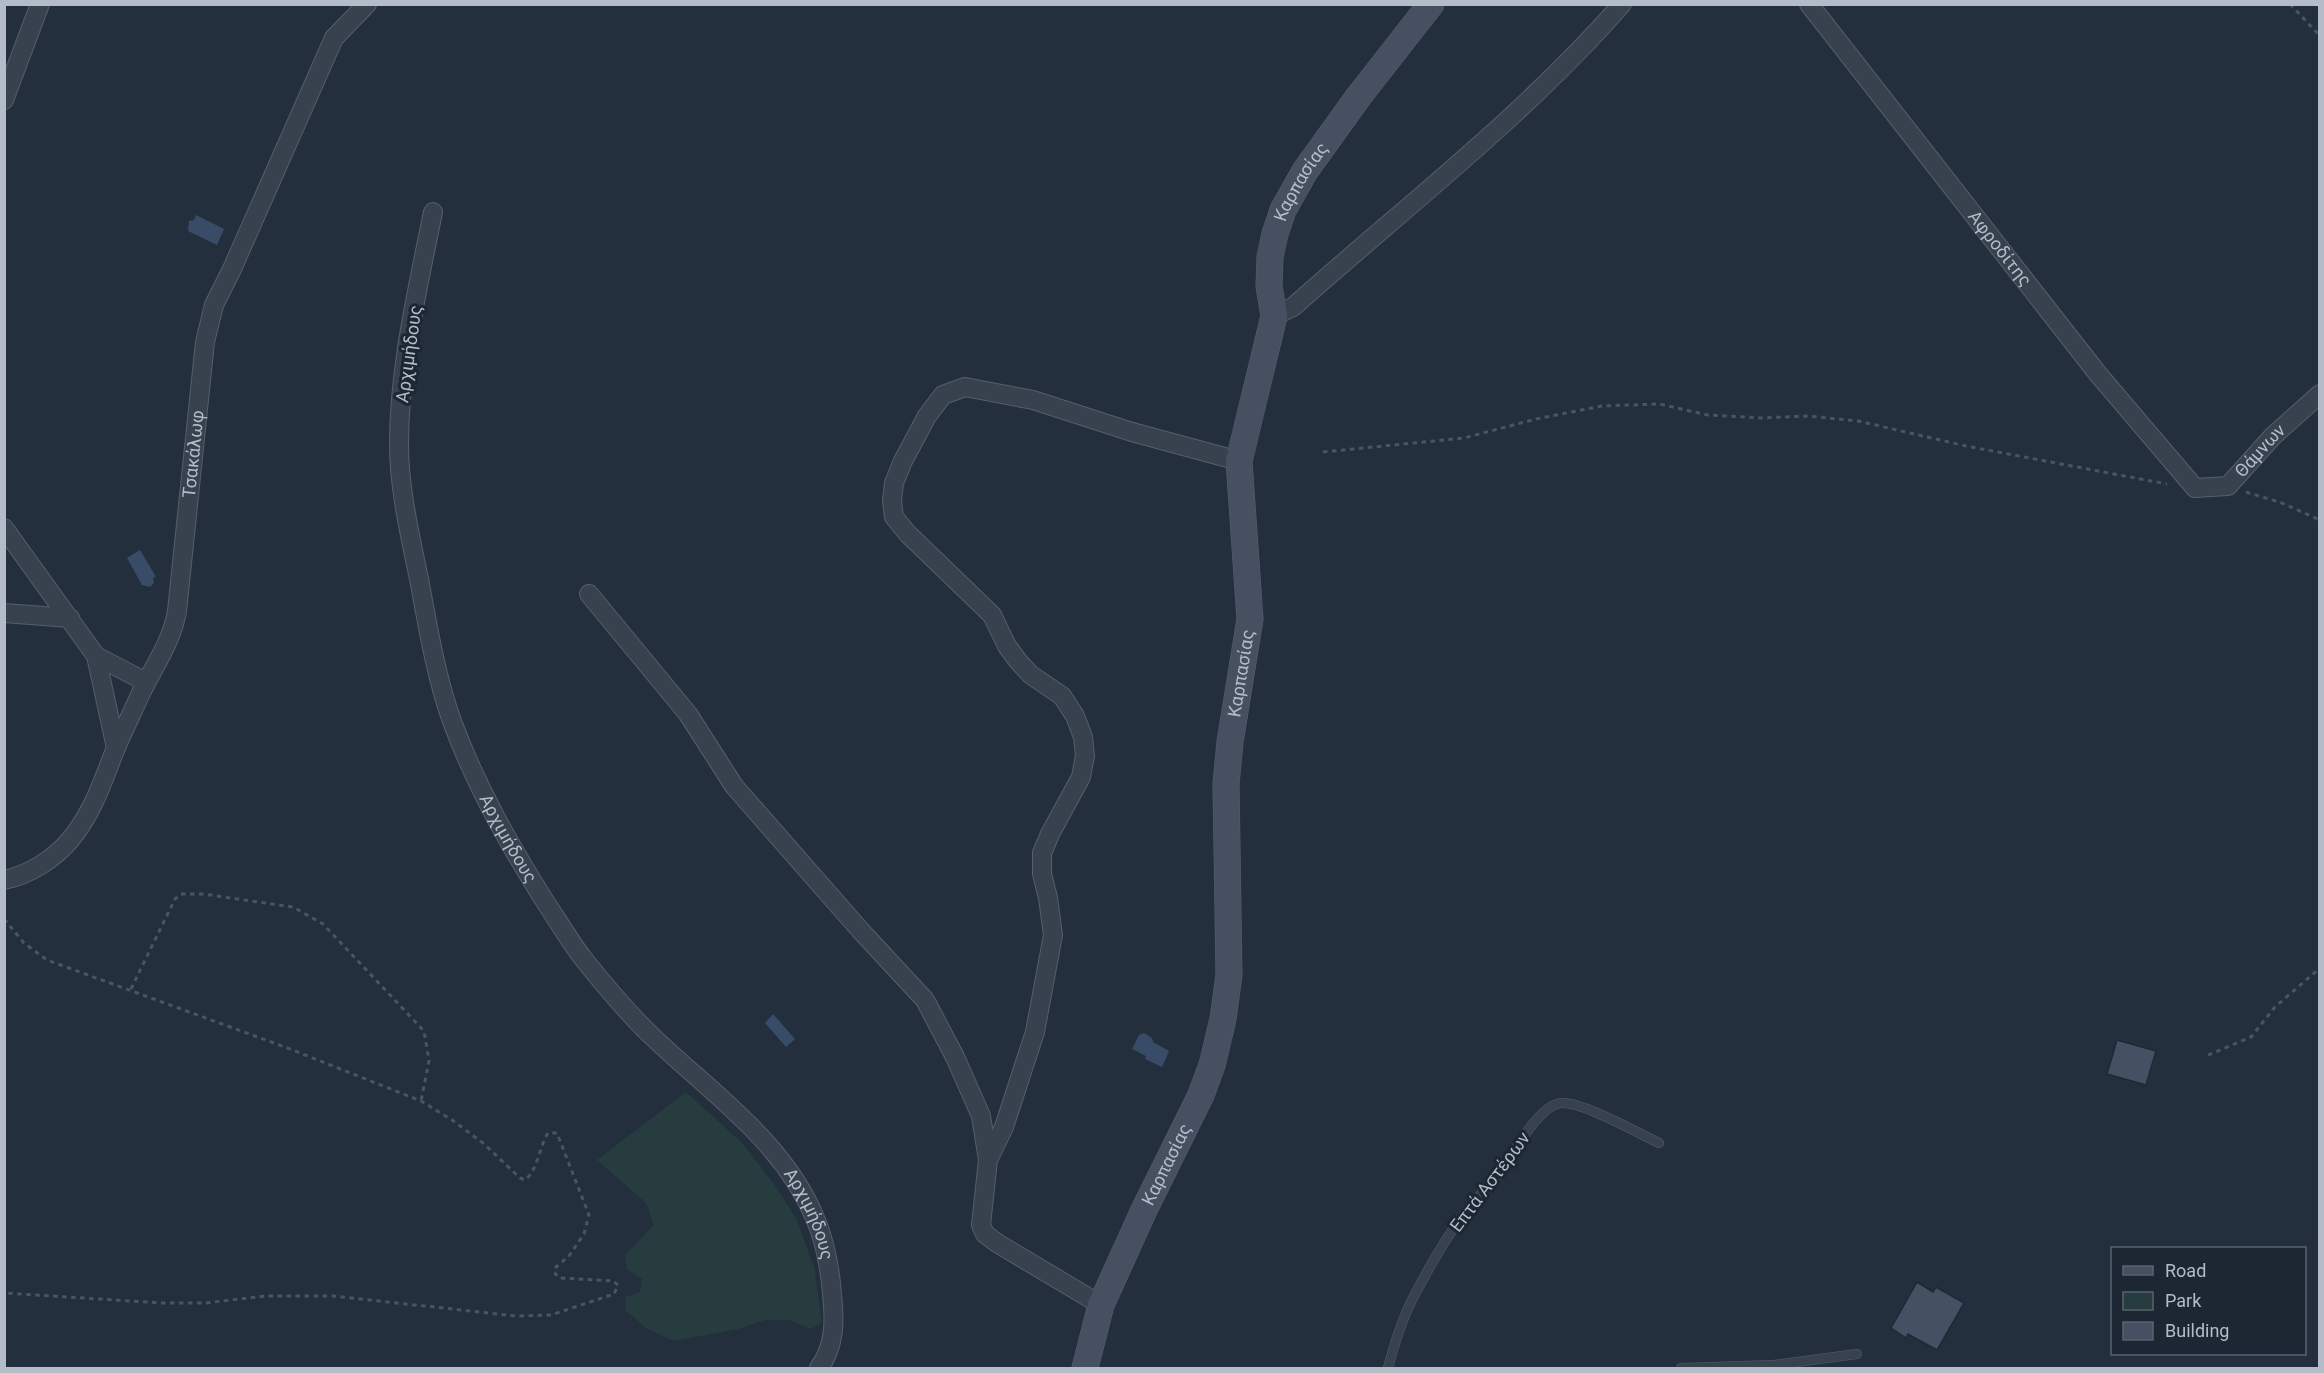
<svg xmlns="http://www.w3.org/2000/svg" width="2324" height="1373" viewBox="0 0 2324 1373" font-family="Roboto,sans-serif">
<rect width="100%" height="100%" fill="#242f3e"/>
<path fill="#263c3f" d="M686 1092 743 1144 776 1187 797 1220 814 1267 822 1323 811 1329 789 1320H765L738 1329 674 1341 647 1329 625 1310 626 1297 640 1292 642 1279 627 1269 625 1255 654 1225 646 1203 597 1160Z"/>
<path fill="#394c67" d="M196 215 224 229 217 245 188 231 189 221 194 220Z
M140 550 156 577 153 578 154 583 150 587 142 585 127 558Z
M773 1014 795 1039 786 1047 765 1023Z
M1144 1033 1152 1038 1153 1042 1169 1051 1162 1067 1145 1059 1146 1056 1132 1049 1139 1035Z"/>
<path fill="#455162" stroke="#1f2835" stroke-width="1.5" d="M2117 1040 2156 1051 2146 1085 2107 1074Z
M1917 1282 1933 1292 1936 1287 1964 1303 1937 1350 1908 1334 1906 1338 1891 1328Z"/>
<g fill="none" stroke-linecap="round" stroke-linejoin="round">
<defs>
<path id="lane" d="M1388 1368C1394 1345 1401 1322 1412 1300 1426 1273 1441 1245 1459 1221 1471 1204 1486 1189 1500 1172 1513 1154 1539 1104 1562 1103 1583 1102 1638 1133 1659 1143
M1681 1368 1774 1365 1857 1354"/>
<g id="street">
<path id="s1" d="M1809 4 2098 374 2195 488 2228 486 2273 436 2320 394"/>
<path d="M4 100 40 4"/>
<path id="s2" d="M433 212C418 288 399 366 399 444 399 489 410 535 419 579 428 627 436 678 453 724 477 788 510 846 546 903 558 921 569 940 582 957 605 986 629 1015 656 1040 713 1094 784 1143 815 1218 825 1241 830 1269 832 1294 835 1321 835 1346 819 1368"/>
<path d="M1274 316 1293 307C1404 208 1524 116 1622 4"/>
<path d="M4 528 96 656 116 748"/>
<path d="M589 594 688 714 734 786 861 931 925 1000 955 1057 981 1116 988 1160"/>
<path d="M4 613 70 618"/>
<path d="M96 656 146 682"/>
<path id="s3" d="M4 880C29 875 54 859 70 840 92 814 103 781 115 750 123 731 132 713 140 695 153 667 172 642 177 611L205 342 214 305 232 269 334 38 367 4"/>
<path d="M1101 1305 997 1243 985 1234 981 1225 988 1160 1004 1127 1035 1032 1053 935 1048 898 1042 874V853L1050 834 1081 777 1085 756 1083 737 1075 716 1062 696 1031 675 1018 661 1007 646 992 615 908 534 894 517 892 501 894 483 903 461 927 416 943 395 965 387 1033 400 1132 432 1239 461"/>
</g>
<g id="secondary">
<path id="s4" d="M1085 1368 1101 1305 1144 1210 1201 1095 1212 1065 1223 1019 1229 975 1226 784 1230 742 1250 619 1239 461 1274 316 1269 286 1270 257 1275 234 1283 210 1305 171 1359 96 1431 4"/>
</g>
</defs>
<use href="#lane" stroke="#565f6c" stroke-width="10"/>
<use href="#street" stroke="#565f6c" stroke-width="20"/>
<use href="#secondary" stroke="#565f6c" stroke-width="27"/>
<path stroke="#44595c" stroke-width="3" stroke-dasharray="4.5 4.5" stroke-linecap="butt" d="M2290 4 2320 36
M1323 452 1464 438 1536 419 1602 406 1659 404 1708 415 1761 418 1808 416 1858 421 1966 446 2167 484
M2246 492 2282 503 2320 520
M4 919 24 943 47 960 285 1047 421 1101 452 1120 483 1143 520 1178 525 1180C538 1170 539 1147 548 1133H557L589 1215 584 1234 569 1256 556 1267 554 1272 559 1278 613 1281 618 1285 614 1294 551 1315 516 1316 333 1296H267L205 1303H162L4 1293
M131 989 175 899 181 894H203L293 907 323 924 424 1031 429 1061 421 1101
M2208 1055 2251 1037 2275 1007 2320 968"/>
<use href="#lane" stroke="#38414e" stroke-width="9"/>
<use href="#street" stroke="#38414e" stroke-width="18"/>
<use href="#secondary" stroke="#465061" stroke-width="26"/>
</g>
<g text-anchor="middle" stroke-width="6" stroke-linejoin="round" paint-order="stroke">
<g font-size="18" fill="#b4bcc9" stroke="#1d2633">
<text dy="6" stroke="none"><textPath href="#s4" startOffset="1228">Καρπασίας</textPath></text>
<text dy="6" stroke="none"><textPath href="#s1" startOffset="310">Αφροδίτης</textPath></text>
<text transform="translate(409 354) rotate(-82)" y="6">Αρχιμήδους</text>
<text dy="6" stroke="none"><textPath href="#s1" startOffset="700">Θάμνων</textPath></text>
<text dy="6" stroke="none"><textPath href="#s3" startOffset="490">Τσακάλωφ</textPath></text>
<text dy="6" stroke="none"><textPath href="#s4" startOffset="724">Καρπασίας</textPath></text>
<text dy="6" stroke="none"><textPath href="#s2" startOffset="648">Αρχιμήδους</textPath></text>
<text dy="6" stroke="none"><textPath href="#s4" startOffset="220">Καρπασίας</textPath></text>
<text transform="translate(1490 1182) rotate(-53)" y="6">Επτά Αστέρων</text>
<text dy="6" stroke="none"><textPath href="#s2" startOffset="1134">Αρχιμήδους</textPath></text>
</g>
</g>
<rect width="2324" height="1373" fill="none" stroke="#b4bcc9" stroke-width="12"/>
<rect x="2111" y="1247" width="195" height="108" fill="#1d2633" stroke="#59626f" stroke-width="1.5"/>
<rect x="2123" y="1266" width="30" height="9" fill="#465061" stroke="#59626f" stroke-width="1.5"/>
<text x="2165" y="1277" font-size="18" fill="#b4bcc9">Road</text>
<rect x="2123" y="1292" width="30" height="18" fill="#263c3f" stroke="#59626f" stroke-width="1.5"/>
<text x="2165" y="1307" font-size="18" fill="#b4bcc9">Park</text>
<rect x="2123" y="1322" width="30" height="18" fill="#455162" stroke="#59626f" stroke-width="1.5"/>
<text x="2165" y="1337" font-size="18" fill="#b4bcc9">Building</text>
</svg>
